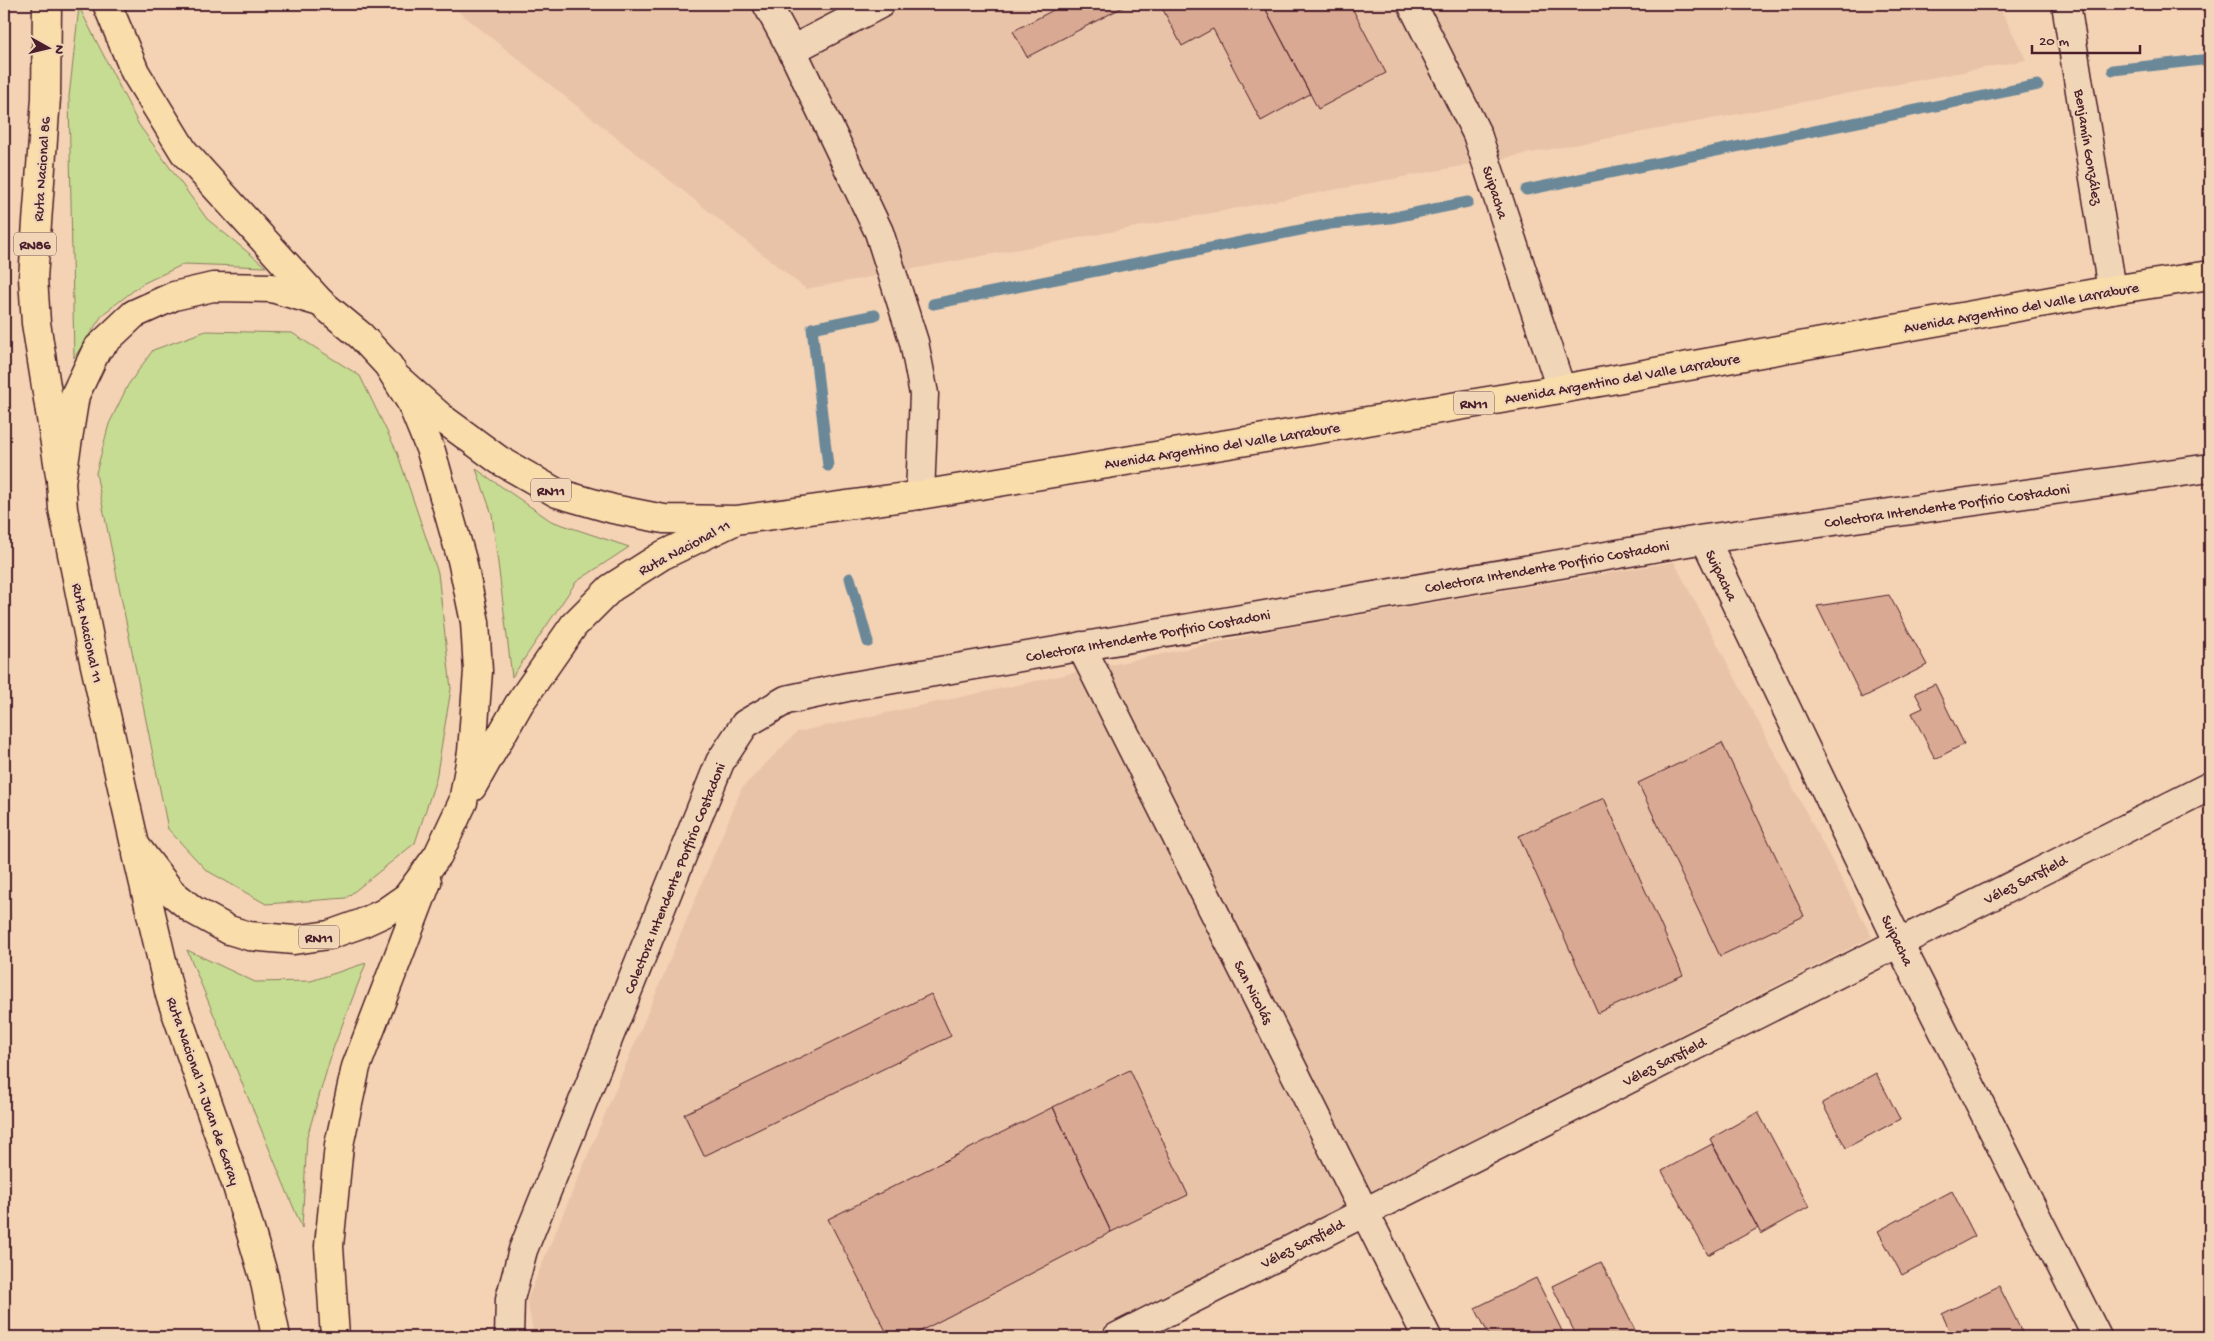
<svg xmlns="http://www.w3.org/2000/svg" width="2214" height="1341" viewBox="0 0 2214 1341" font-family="'Gochi Hand',sans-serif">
<rect width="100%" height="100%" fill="#f4d2b4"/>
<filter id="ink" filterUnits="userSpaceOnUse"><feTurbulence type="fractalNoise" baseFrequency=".02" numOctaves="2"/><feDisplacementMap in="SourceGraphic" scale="10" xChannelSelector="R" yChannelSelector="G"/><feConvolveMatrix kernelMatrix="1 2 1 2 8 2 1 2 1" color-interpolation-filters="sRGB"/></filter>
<g filter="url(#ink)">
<path fill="#e9c3a7" d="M449 4H1998L2026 60 806 289Z
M1674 562 1872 937 1085 1337H534L527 1300 742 788 797 732 1279 629Z"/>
<path fill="#c6dc92" stroke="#887e5e" d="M79 7 139 125 207 219 266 267 184 264 142 284 103 314 74 358 69 97Z
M206 331 292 333 360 376 397 452 438 573 451 689 436 779 415 843 346 898 266 904 206 870 168 829 96 473 109 424 128 385 153 350Z
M476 469 551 521 629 547 576 582 512 677 492 514Z
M187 950 255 982 311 981 366 963 333 1049 307 1137 302 1228Z"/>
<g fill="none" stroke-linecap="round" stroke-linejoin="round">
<path stroke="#6b8898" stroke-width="11" d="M2113 70 2210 59
M1526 190 2038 85
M933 304 1330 224 1390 218 1468 202
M828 466 812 328 875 315
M850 578 868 642"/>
</g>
<path fill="#d9a993" stroke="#4a1f2b" d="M1065 4H1129L1027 57 1013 31Z
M1160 4H1263L1310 94 1261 121 1213 29 1182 46Z
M1263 4H1350L1386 73 1318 109Z
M1889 595 1927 665 1862 698 1817 606Z
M1935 684 1964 744 1935 759 1912 713 1923 708 1915 693Z
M1722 743 1804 916 1720 956 1638 783Z
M1604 798 1683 975 1598 1013 1519 836Z
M931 994 951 1036 704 1156 684 1114Z
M1130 1070 1188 1195 1111 1232 1053 1107Z
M1876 1073 1900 1119 1846 1148 1822 1103Z
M1053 1107 1111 1232 909 1337H889L828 1219Z
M1758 1112 1809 1207 1761 1234 1710 1139Z
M1712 1144 1758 1228 1708 1255 1662 1171Z
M1952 1191 1975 1236 1902 1275 1878 1231Z
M1601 1262 1636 1332 1626 1337H1577L1552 1286Z
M1536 1278 1565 1337H1490L1475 1308Z
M1999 1286 2022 1332 2012 1337H1970L1966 1329 1952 1336 1942 1314Z"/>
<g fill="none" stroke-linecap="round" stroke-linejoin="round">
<defs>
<path id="minor" d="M767 4 792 50 879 232 914 342 924 394 920 495
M1412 4 1477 134 1561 389
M2066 4 2112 290
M792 50 880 4
M1705 539 1899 943 2097 1337
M1081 646 1427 1337
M509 1337 510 1299 523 1250 720 762 745 724 786 700 847 687 1705 539 2210 468
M1117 1337 2210 786"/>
<path id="major" d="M47 4 46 98 33 278 36 323 60 475
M107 4 135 72 184 152 320 302"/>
<path id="highway" d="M213 287 272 288 320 302 361 336 388 365 411 402 431 451 462 560 475 622 478 671 472 752 463 802 438 855 407 897 384 913 360 924 329 935 294 940 249 936 229 930 193 910 171 892 135 845 90 643 63 509 61 482 75 395 97 349 134 314 174 296Z
M398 379 443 419 499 460 557 493 613 509 664 519 736 520 920 495 1561 389 2112 290 2210 275
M472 787 519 704 574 625 611 588 663 555 732 522
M137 854 170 995 237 1186 264 1277 276 1337
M335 1337 329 1246 339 1145 356 1067 427 882"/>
</defs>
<use href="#minor" stroke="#4a1f2b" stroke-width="31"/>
<use href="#major" stroke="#4a1f2b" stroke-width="31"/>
<use href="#highway" stroke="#4a1f2b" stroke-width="31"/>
<use href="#minor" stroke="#f0d5b7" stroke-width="28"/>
<use href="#major" stroke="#f9ddab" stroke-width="28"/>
<use href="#highway" stroke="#f9ddab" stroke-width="28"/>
</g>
</g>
<g text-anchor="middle" stroke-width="4.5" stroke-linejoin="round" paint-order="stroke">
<g fill="#f0d5b7" stroke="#7c5655" stroke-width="1">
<rect x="14" y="232.5" width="42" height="23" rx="4"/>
<rect x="1454" y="391.5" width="40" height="23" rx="4"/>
<rect x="531" y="478.5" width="40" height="23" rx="4"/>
<rect x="299" y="925.5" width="40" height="23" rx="4"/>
</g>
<g font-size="14" font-weight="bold" fill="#4a1f2b">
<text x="35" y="249">RN86</text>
<text x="1474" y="408">RN11</text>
<text x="551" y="495">RN11</text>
<text x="319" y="942">RN11</text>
</g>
<g font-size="15" fill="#4a1f2b" stroke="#f0d5b7">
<text transform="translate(2089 147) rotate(81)" y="5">Benjamín González</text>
<text transform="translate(41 169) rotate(-86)" y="5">Ruta Nacional 86</text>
<text transform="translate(1496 192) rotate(72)" y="5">Suipacha</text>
<text transform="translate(2021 307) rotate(-10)" y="5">Avenida Argentino del Valle Larrabure</text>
<text transform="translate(1622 378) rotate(-10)" y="5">Avenida Argentino del Valle Larrabure</text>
<text transform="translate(1222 445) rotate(-9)" y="5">Avenida Argentino del Valle Larrabure</text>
<text transform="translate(1947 505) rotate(-8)" y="5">Colectora Intendente Porfirio Costadoni</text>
<text transform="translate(684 547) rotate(-28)" y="5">Ruta Nacional 11</text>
<text transform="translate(1547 566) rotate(-10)" y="5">Colectora Intendente Porfirio Costadoni</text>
<text transform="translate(1722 575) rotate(64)" y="5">Suipacha</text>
<text transform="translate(88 633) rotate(78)" y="5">Ruta Nacional 11</text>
<text transform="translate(1148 635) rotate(-10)" y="5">Colectora Intendente Porfirio Costadoni</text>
<text transform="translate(674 878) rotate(-68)" y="5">Colectora Intendente Porfirio Costadoni</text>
<text transform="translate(2025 879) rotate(-27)" y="5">Vélez Sarsfield</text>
<text transform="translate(1898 940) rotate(64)" y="5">Suipacha</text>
<text transform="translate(1254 992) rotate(63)" y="5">San Nicolás</text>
<text transform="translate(1664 1061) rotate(-27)" y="5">Vélez Sarsfield</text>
<text transform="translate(204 1091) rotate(71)" y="5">Ruta Nacional 11 Juan de Garay</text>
<text transform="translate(1302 1243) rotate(-27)" y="5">Vélez Sarsfield</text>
</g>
</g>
<rect width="2214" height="1341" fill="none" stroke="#f0d5b7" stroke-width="20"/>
<rect x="10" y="10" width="2194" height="1321" fill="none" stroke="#4a1f2b" stroke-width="2" filter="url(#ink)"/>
<g transform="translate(48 48) rotate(98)" stroke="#f0d5b7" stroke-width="4" paint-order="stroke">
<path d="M0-4L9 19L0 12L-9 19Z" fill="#4a1f2b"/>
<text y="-8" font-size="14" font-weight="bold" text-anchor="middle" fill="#4a1f2b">N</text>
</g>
<path d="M2032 45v8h108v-8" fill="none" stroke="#4a1f2b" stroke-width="2.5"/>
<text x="2039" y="45" font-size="15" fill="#4a1f2b" stroke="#f0d5b7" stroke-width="4" paint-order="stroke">20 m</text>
</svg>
